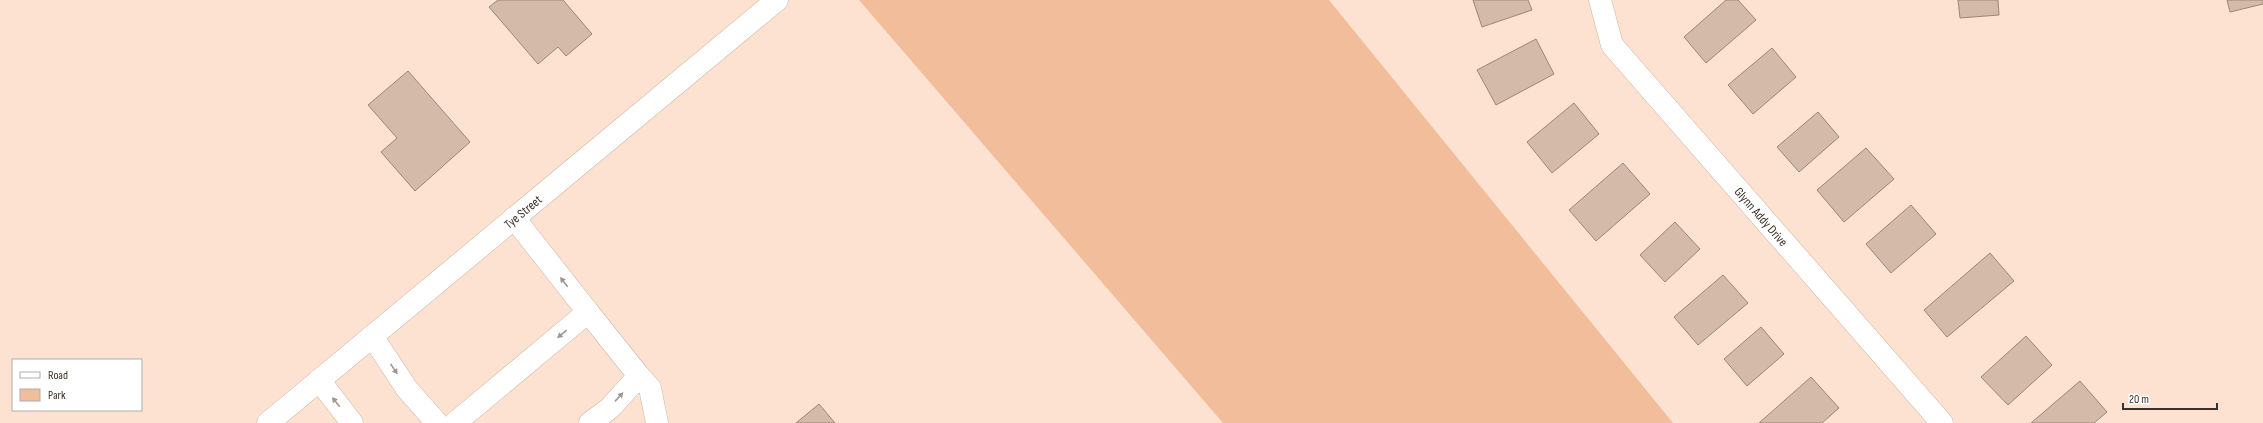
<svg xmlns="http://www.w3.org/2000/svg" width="2263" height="423" viewBox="0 0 2263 423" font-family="'Sofia Sans Condensed',sans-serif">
<rect width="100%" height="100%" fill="#fde2d1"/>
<path fill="#f1bd9a" d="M859 0H1329L1673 423H1223Z"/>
<path fill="#d4baa9" stroke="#9d8575" d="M498 0H563L592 34 566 56 558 47 538 64 489 7Z
M1473 0H1528L1532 10 1482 27Z
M1726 0H1738L1756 20 1706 63 1684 37Z
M1958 0H1998L1999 15 1960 18Z
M2227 0H2263V4L2230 12Z
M1536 39 1554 74 1496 105 1477 70Z
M1772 48 1796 77 1753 114 1728 85Z
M408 71 470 142 415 191 381 152 397 138 368 105Z
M1574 103 1599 134 1552 173 1527 142Z
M1818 112 1839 137 1799 172 1777 147Z
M1866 148 1894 179 1844 222 1817 190Z
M1623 163 1650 194 1596 241 1569 210Z
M1911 205 1936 234 1891 273 1866 244Z
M1675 222 1700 249 1665 282 1640 255Z
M1990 253 2014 281 1947 337 1924 310Z
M1723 275 1748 303 1698 345 1674 317Z
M1761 327 1784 354 1747 386 1724 359Z
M2026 336 2052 365 2008 405 1981 377Z
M1811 377 1839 408 1822 423H1759Z
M2080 381 2107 412 2094 423H2031Z
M819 404 835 423H796Z"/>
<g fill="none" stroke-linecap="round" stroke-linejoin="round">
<defs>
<g id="minor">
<path id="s1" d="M1600 0 1612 45 1942 423"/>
<path d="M514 218 588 312"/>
<path d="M372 336 407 389 437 423"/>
<path d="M639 376 650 388 657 423"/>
<path d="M319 380 352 423"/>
<path id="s2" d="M268 423 777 0"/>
<path d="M455 423 588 312 639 376 610 408 590 423"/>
</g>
</defs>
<use href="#minor" stroke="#cdb4a3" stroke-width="23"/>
<use href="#minor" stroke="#fff" stroke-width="22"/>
</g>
<defs><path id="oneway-solid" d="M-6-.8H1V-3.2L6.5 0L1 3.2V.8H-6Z"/></defs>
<g fill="#9d9894">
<use href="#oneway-solid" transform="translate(564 282) rotate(-128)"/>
<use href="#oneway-solid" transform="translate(562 334) rotate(140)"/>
<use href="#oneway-solid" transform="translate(394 369) rotate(56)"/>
<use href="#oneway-solid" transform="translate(619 397) rotate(-47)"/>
<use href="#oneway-solid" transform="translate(336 402) rotate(-128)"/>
</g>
<g text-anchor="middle" stroke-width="3" stroke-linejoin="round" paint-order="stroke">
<g font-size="13" fill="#3b312a" stroke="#fff">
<text dy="5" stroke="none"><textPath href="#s2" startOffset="331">Tye Street</textPath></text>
<text dy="5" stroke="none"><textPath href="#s1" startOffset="274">Glynn Addy Drive</textPath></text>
</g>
</g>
<rect x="12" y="359" width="130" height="52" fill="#ffffff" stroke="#b1adaa"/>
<rect x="20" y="372" width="20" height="6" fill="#ffffff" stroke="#b1adaa"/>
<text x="48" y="379" font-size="12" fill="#3b312a">Road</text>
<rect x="20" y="389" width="20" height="12" fill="#f1bd9a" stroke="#b1adaa"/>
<text x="48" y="399" font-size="12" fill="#3b312a">Park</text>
<path d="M2123 403v6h94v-6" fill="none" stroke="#3b312a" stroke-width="2"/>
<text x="2129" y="403" font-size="12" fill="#3b312a" stroke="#ffffff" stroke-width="3" paint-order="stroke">20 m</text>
</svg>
